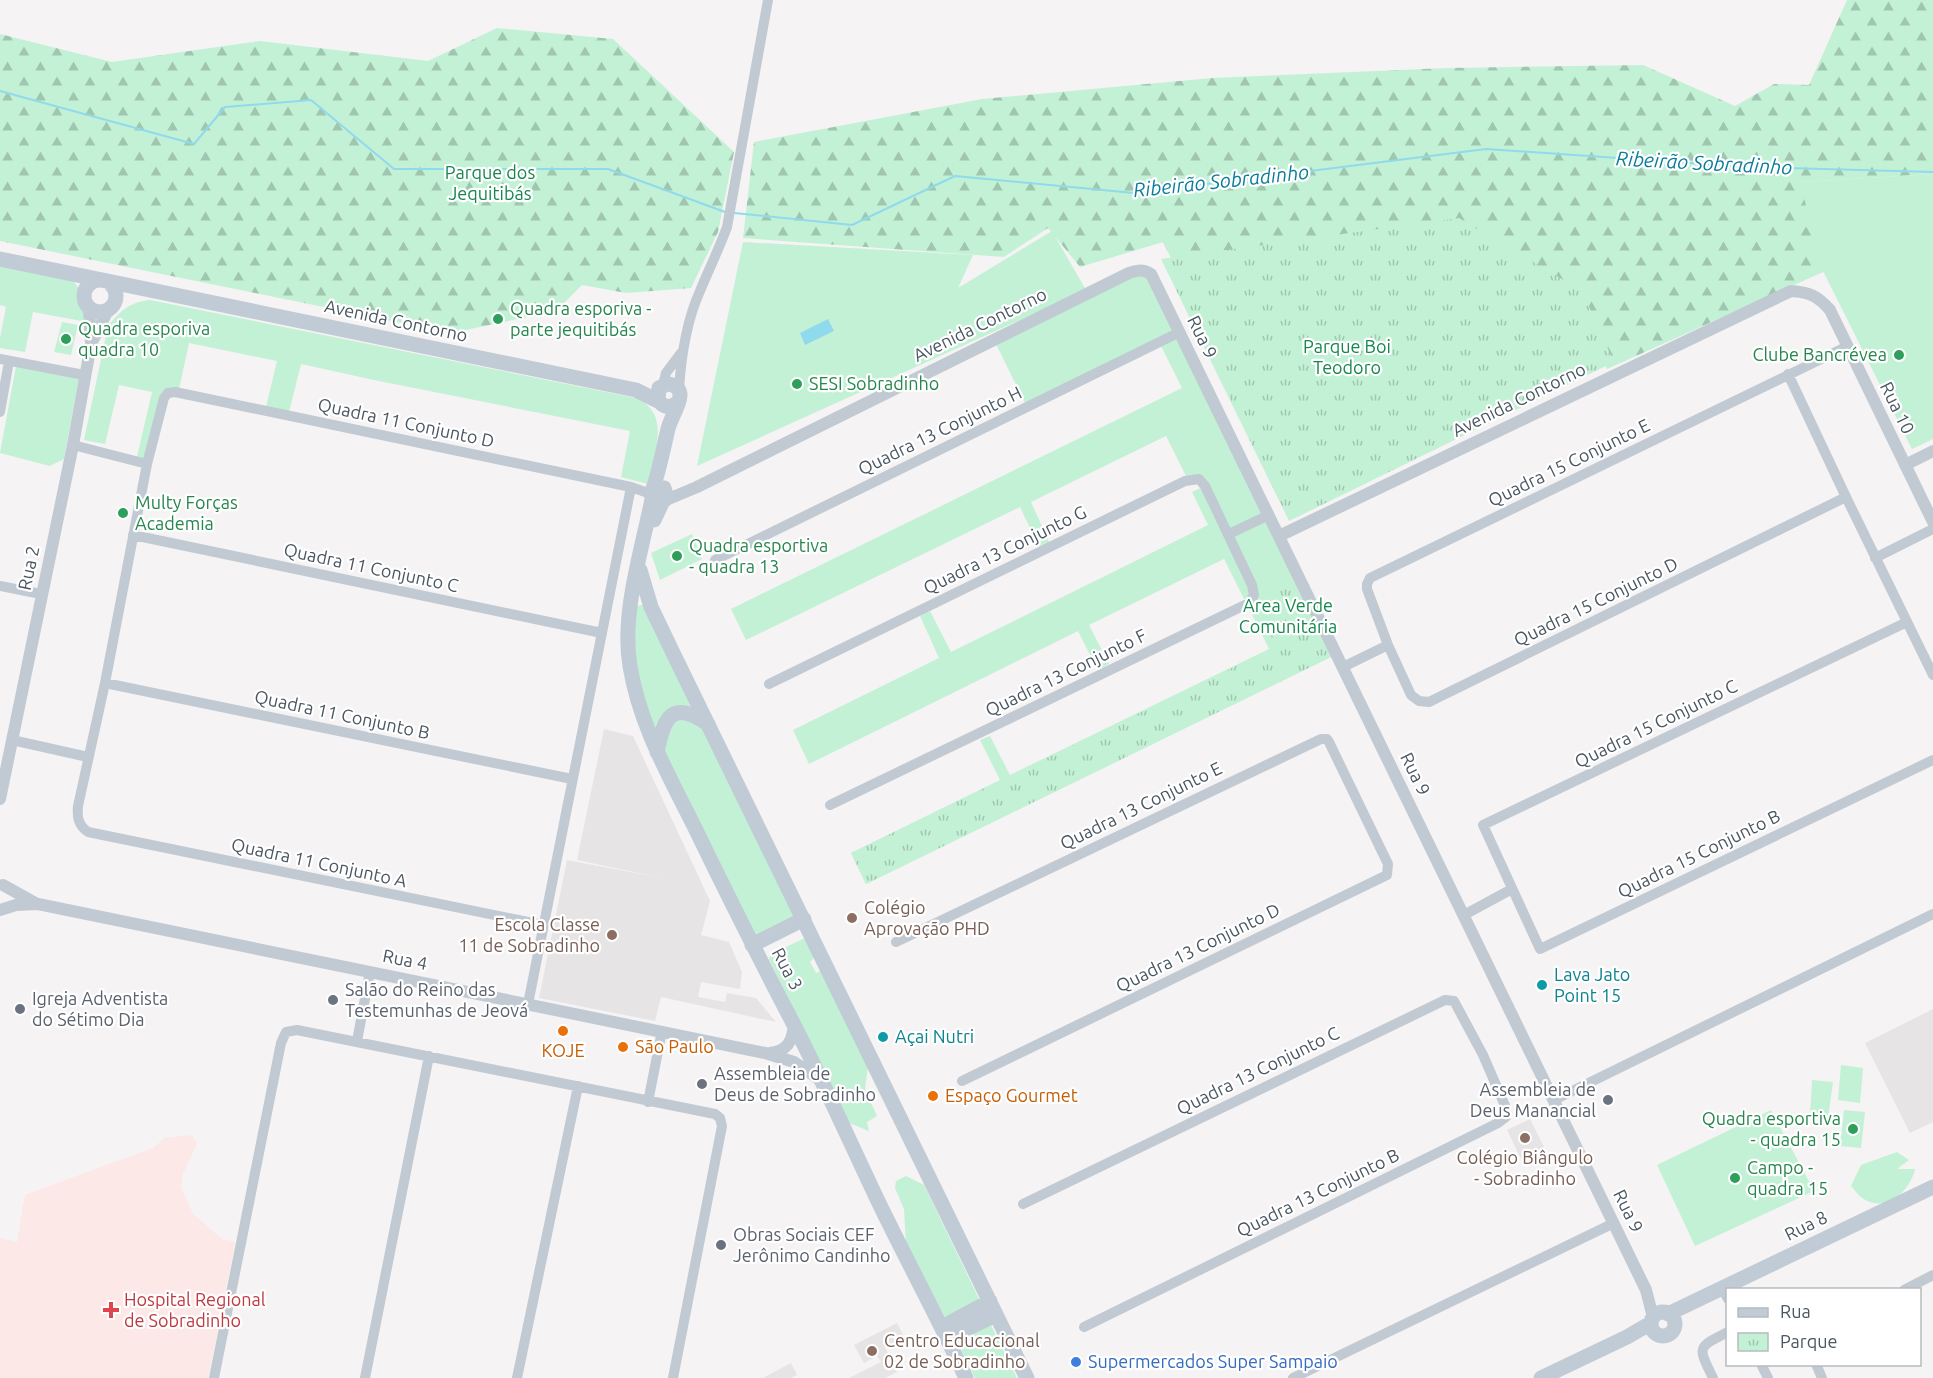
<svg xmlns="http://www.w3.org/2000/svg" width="1933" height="1378" viewBox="0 0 1933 1378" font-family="Ubuntu,sans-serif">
<defs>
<pattern id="forest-firs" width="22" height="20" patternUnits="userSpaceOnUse" patternTransform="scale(1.5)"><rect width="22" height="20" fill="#c3f1d5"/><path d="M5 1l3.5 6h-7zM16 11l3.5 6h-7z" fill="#a0c6b0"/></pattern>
<pattern id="park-tufts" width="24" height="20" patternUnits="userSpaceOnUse" patternTransform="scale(1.5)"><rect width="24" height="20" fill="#c3f1d5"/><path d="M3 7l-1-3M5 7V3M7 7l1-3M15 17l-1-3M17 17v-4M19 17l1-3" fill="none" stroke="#a0c6b0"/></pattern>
</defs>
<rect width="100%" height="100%" fill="#f5f3f3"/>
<path fill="#e6e4e5" d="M604 729 633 736 710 901 701 935 729 942 742 972 740 989 701 982 698 997 725 1002 727 993 756 998 776 1022 661 997 655 1021 539 998 567 860 662 878 577 860Z
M1933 1009V1122L1910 1133 1865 1043Z
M1530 1119 1544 1147 1521 1159 1507 1130Z
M897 1323 904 1337 885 1347 897 1372 885 1378H849L881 1362 877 1356 864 1363 854 1345Z
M791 1363 797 1375 791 1378H763Z"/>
<path fill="#fce8e6" d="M192 1135 197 1144 183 1173 181 1188 193 1214 222 1239 235 1242 208 1378H0V1238L17 1242 25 1195 153 1148 165 1138Z"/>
<path fill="#c3f1d5" d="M1933 174V439L1912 449 1814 253 1800 182Z
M1052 231 1086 290 697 466 743 242 973 255 958 288Z
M0 261 72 280C82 289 86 309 87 322L33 312 25 352 0 348V338L6 307 0 305Z
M1146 271 1337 654 866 884 851 853 1000 780 980 740 990 736 1010 775 1269 649 1247 604 1253 596 1244 599 1224 559 1089 625 1109 664 1098 671 1078 631 809 764 793 730 939 658 920 616 930 611 951 652 1208 525 1192 492 1205 486 1188 480 1166 436 1031 502 1051 546 1041 551 1020 507 746 640 731 609 1182 388 1159 342 1027 407 994 340Z
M150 300 636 398C672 413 654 455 648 484L621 477 630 431 374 380 301 364 288 416 265 411 277 361 189 343 179 389 171 392 147 464 136 461 152 392 119 385 105 444 84 440 108 326C120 311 130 302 150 300Z
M62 322 78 325 71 355 54 352Z
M16 366 79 377 64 459 50 466 0 453Z
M692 534 702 559 660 580 651 553Z
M642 605 651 607 804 919 752 945 634 689 635 606Z
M805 938 815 957 810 962 816 973 821 971 868 1067 865 1089 877 1116 867 1122 869 1131 849 1123 769 959 771 954Z
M1841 1065 1863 1068 1860 1103 1838 1100Z
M1812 1080 1833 1082 1828 1118 1810 1117Z
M1771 1110 1814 1191 1695 1246 1657 1165Z
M1844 1110 1865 1112 1861 1148 1840 1146Z
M1897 1152 1909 1160 1897 1169H1915C1910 1192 1884 1215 1861 1197 1857 1194 1854 1189 1851 1186L1861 1165Z
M906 1176 924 1185 980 1301 946 1319 906 1246 904 1209 895 1188 896 1181Z
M990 1323 1017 1378H975L957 1341Z"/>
<path fill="url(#forest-firs)" d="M1847 0H1933V174L1800 182 1823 272 1607 369 1565 301 1216 347 1163 242 1080 267 1048 228 1004 257 743 238 754 142 982 99 1212 78 1448 68 1643 65 1735 106 1774 84 1809 85Z
M497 28 613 39 734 152 718 232 691 288 626 293 582 285 556 311 451 333 0 241V34L112 62 260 41 428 61Z"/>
<path fill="url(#park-tufts)" d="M1459 218 1582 291 1614 362 1289 521 1161 259Z
M1294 574 1337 654 866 884 851 853 1277 646 1250 602Z"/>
<path fill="#90daee" d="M828 319 834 331 805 345 800 333Z"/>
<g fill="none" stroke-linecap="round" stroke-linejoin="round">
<path stroke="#90daee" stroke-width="2" d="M0 91 194 144 225 107 311 100 394 169H608L725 212
M734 213 852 225 955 176 1134 193 1486 149 1747 167 1933 172"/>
<path stroke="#c1cad2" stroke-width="10" d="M0 359 84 375
M1788 374 1846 497 1933 675
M663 385 666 373 681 353
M679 390C681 357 686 322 700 291 709 269 719 249 727 227L768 0
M0 412 9 361
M73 445 147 464
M1846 497 1429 702 1419 701 1411 695 1388 645 1367 589V584L1370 578 1848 346
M1229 534 1269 515
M133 535 602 633
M1875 558 1933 529
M715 560 1180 332
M0 586 41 594
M1907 622 1483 825 1540 949 1933 760
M1343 667 1388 645
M105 683 572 779
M769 684 1185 481 1199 479 1205 486 1252 585 1254 595 1249 603 830 805
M12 740 88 757
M1464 915 1512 889
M543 925 88 832C78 825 77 817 78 806L105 683 147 464 164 398 168 393 175 392 631 487 651 494
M896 942 1321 739H1327L1329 742 1388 864 1387 875 962 1081
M528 1004 631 487
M357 1041 370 972
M1554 1100 1933 914
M648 1102 662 1031
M1023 1204 1445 1000 1454 1001 1483 1055 1506 1108V1117L1498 1123 1084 1327
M1722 1288 1728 1299
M1904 1290 1933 1275
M1761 1364 1768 1378
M1816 1364 1822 1378
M214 1378 281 1043 286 1032 297 1030 715 1114 720 1118 722 1126 673 1378
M365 1378 429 1056
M517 1378 578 1086
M1293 1378 1614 1223
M1713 1378C1698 1347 1696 1348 1728 1332"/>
<path stroke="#c1cad2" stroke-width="12" d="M89 308 91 343
M1905 465 1933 451
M666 500 697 487 1129 273C1138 270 1143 269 1151 274L1646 1290 1653 1317
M1279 536 1791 291C1809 292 1818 296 1830 310L1933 522
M0 799 73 445 91 344 108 310
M3 885 37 904
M0 910 16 905 38 904 765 1053 794 1062 819 1079
M770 1053C787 1051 792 1042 794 1026"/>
<path stroke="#c1cbd6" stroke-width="15" d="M0 259 636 390 660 402
M84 296a16 16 0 1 1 32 0a16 16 0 1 1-32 0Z
M677 403C669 409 662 407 658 399L659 388 667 384C673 384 679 387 680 394 681 402 670 420 668 429 665 441 656 486 651 492L652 499C642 550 621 614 630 666 639 723 668 774 694 826 726 892 759 958 793 1023 823 1081 850 1142 878 1201 907 1261 938 1318 966 1378
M654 520 662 503 667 497 664 488 655 487
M640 570 651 607 674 655 1027 1378
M657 752C664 717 672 699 708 724
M752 945 804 919
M1651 1324a12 12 0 1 1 24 0a12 12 0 1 1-24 0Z
M1668 1314 1933 1187
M942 1327 990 1301
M947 1338 996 1315
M1541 1378 1627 1337 1651 1323"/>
</g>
<g fill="#2e9e5b" stroke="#fff" stroke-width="2">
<circle cx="498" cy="319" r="6"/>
<circle cx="66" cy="339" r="6"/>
<circle cx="1899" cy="355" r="6"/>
<circle cx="797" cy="384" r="6"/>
<circle cx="123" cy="513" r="6"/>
<circle cx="677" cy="556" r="6"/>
<circle cx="1853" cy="1129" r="6"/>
<circle cx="1735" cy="1178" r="6"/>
</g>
<g fill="#8d6e63" stroke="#fff" stroke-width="2">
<circle cx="852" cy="918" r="6"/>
<circle cx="612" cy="935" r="6"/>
<circle cx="1525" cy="1138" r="6"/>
<circle cx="872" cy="1351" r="6"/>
</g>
<g fill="#0f9aa8" stroke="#fff" stroke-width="2">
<circle cx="1542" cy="985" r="6"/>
<circle cx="883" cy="1037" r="6"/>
</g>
<g fill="#6b7280" stroke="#fff" stroke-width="2">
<circle cx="333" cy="1000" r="6"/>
<circle cx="20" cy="1009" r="6"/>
<circle cx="702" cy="1084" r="6"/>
<circle cx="1608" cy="1100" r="6"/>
<circle cx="721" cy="1245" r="6"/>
</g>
<g fill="#e8710a" stroke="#fff" stroke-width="2">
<circle cx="563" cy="1031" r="6"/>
<circle cx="623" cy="1047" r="6"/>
<circle cx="933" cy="1096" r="6"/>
</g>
<path fill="#e0444e" stroke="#fff" stroke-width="2" d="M108 1301h6v6h6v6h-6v6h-6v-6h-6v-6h6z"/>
<circle fill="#3f7fe0" stroke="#fff" stroke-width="2" cx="1076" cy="1362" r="6"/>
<g text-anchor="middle" stroke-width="4.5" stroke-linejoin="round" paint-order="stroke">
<g font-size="18" fill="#17864f" stroke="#fff">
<text x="490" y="179">Parque dos<tspan x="490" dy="21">Jequitibás</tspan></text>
<text x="1347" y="353">Parque Boi<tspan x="1347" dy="21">Teodoro</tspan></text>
<text x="1288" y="612">Area Verde<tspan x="1288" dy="21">Comunitária</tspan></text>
</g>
<g font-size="18" fill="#27864d" stroke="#fff" text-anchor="start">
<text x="510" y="315">Quadra esporiva -<tspan x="510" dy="21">parte jequitibás</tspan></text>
<text x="78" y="335">Quadra esporiva<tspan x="78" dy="21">quadra 10</tspan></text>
<text x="1887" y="361" text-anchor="end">Clube Bancrévea</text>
<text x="809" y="390">SESI Sobradinho</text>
<text x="135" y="509">Multy Forças<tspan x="135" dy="21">Academia</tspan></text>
<text x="689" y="552">Quadra esportiva<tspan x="689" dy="21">- quadra 13</tspan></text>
<text x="1841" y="1125" text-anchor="end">Quadra esportiva<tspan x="1841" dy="21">- quadra 15</tspan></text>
<text x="1747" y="1174">Campo -<tspan x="1747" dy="21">quadra 15</tspan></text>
</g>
<g font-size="18" fill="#4a5661" stroke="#fff">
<text transform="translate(396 321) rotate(12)" y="6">Avenida Contorno</text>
<text transform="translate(980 325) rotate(-26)" y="6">Avenida Contorno</text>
<text transform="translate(1202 337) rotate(64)" y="6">Rua 9</text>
<text transform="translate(1519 400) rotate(-26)" y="6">Avenida Contorno</text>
<text transform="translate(1897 408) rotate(64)" y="6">Rua 10</text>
<text transform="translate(406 423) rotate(12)" y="6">Quadra 11 Conjunto D</text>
<text transform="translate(940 431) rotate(-26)" y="6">Quadra 13 Conjunto H</text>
<text transform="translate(1569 463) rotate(-26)" y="6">Quadra 15 Conjunto E</text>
<text transform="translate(1005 550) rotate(-26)" y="6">Quadra 13 Conjunto G</text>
<text transform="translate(29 568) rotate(-78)" y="6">Rua 2</text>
<text transform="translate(371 568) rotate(12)" y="6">Quadra 11 Conjunto C</text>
<text transform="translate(1596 602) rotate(-26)" y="6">Quadra 15 Conjunto D</text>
<text transform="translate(1066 673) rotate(-26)" y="6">Quadra 13 Conjunto F</text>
<text transform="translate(342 715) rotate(12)" y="6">Quadra 11 Conjunto B</text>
<text transform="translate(1656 724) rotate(-26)" y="6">Quadra 15 Conjunto C</text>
<text transform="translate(1415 774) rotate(64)" y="6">Rua 9</text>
<text transform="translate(1141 806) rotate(-26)" y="6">Quadra 13 Conjunto E</text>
<text transform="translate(1699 854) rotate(-26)" y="6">Quadra 15 Conjunto B</text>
<text transform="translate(319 863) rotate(12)" y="6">Quadra 11 Conjunto A</text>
<text transform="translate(1198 948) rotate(-26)" y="6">Quadra 13 Conjunto D</text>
<text transform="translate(405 960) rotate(11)" y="6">Rua 4</text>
<text transform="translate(787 969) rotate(62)" y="6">Rua 3</text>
<text transform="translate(1258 1071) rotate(-26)" y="6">Quadra 13 Conjunto C</text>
<text transform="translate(1318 1193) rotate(-26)" y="6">Quadra 13 Conjunto B</text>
<text transform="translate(1628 1211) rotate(64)" y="6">Rua 9</text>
<text transform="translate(1806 1226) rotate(-26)" y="6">Rua 8</text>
</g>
<g font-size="18" fill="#785e54" stroke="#fff" text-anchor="start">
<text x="864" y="914">Colégio<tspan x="864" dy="21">Aprovação PHD</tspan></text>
<text x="600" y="931" text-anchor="end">Escola Classe<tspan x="600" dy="21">11 de Sobradinho</tspan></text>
<text x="1525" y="1164" text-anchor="middle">Colégio Biângulo<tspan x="1525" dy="21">- Sobradinho</tspan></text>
<text x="884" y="1347">Centro Educacional<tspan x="884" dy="21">02 de Sobradinho</tspan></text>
</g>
<g font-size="18" fill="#0d838f" stroke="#fff" text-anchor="start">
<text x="1554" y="981">Lava Jato<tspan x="1554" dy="21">Point 15</tspan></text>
<text x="895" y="1043">Açai Nutri</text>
</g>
<g font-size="18" fill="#5b616d" stroke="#fff" text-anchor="start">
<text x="345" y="996">Salão do Reino das<tspan x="345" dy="21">Testemunhas de Jeová</tspan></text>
<text x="32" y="1005">Igreja Adventista<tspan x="32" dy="21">do Sétimo Dia</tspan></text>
<text x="714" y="1080">Assembleia de<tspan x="714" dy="21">Deus de Sobradinho</tspan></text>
<text x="1596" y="1096" text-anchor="end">Assembleia de<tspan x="1596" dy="21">Deus Manancial</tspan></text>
<text x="733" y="1241">Obras Sociais CEF<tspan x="733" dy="21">Jerônimo Candinho</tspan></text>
</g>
<g font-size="18" fill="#c56008" stroke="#fff" text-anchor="start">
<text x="635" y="1053">São Paulo</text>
<text x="563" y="1057" text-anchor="middle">KOJE</text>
<text x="945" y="1102">Espaço Gourmet</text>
</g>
<g font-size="18" fill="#be3a42" stroke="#fff" text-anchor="start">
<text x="124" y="1306">Hospital Regional<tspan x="124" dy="21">de Sobradinho</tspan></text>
</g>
<g font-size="18" fill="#366cbe" stroke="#fff" text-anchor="start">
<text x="1088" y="1368">Supermercados Super Sampaio</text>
</g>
<g font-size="20" font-style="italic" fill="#0c7c9b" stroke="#fff">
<text transform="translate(1704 163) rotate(3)" y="7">Ribeirão Sobradinho</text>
<text transform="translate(1221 181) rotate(-6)" y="7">Ribeirão Sobradinho</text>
</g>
</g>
<rect x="1726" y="1288" width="195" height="78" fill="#ffffff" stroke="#b7bbc0" stroke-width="1.5"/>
<rect x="1738" y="1308" width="30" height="9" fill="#c1cbd6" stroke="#b7bbc0" stroke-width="1.5"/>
<text x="1780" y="1318" font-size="18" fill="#4a5661">Rua</text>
<rect x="1738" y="1333" width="30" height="18" fill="url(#park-tufts)" stroke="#b7bbc0" stroke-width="1.5"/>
<text x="1780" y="1348" font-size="18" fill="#4a5661">Parque</text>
</svg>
